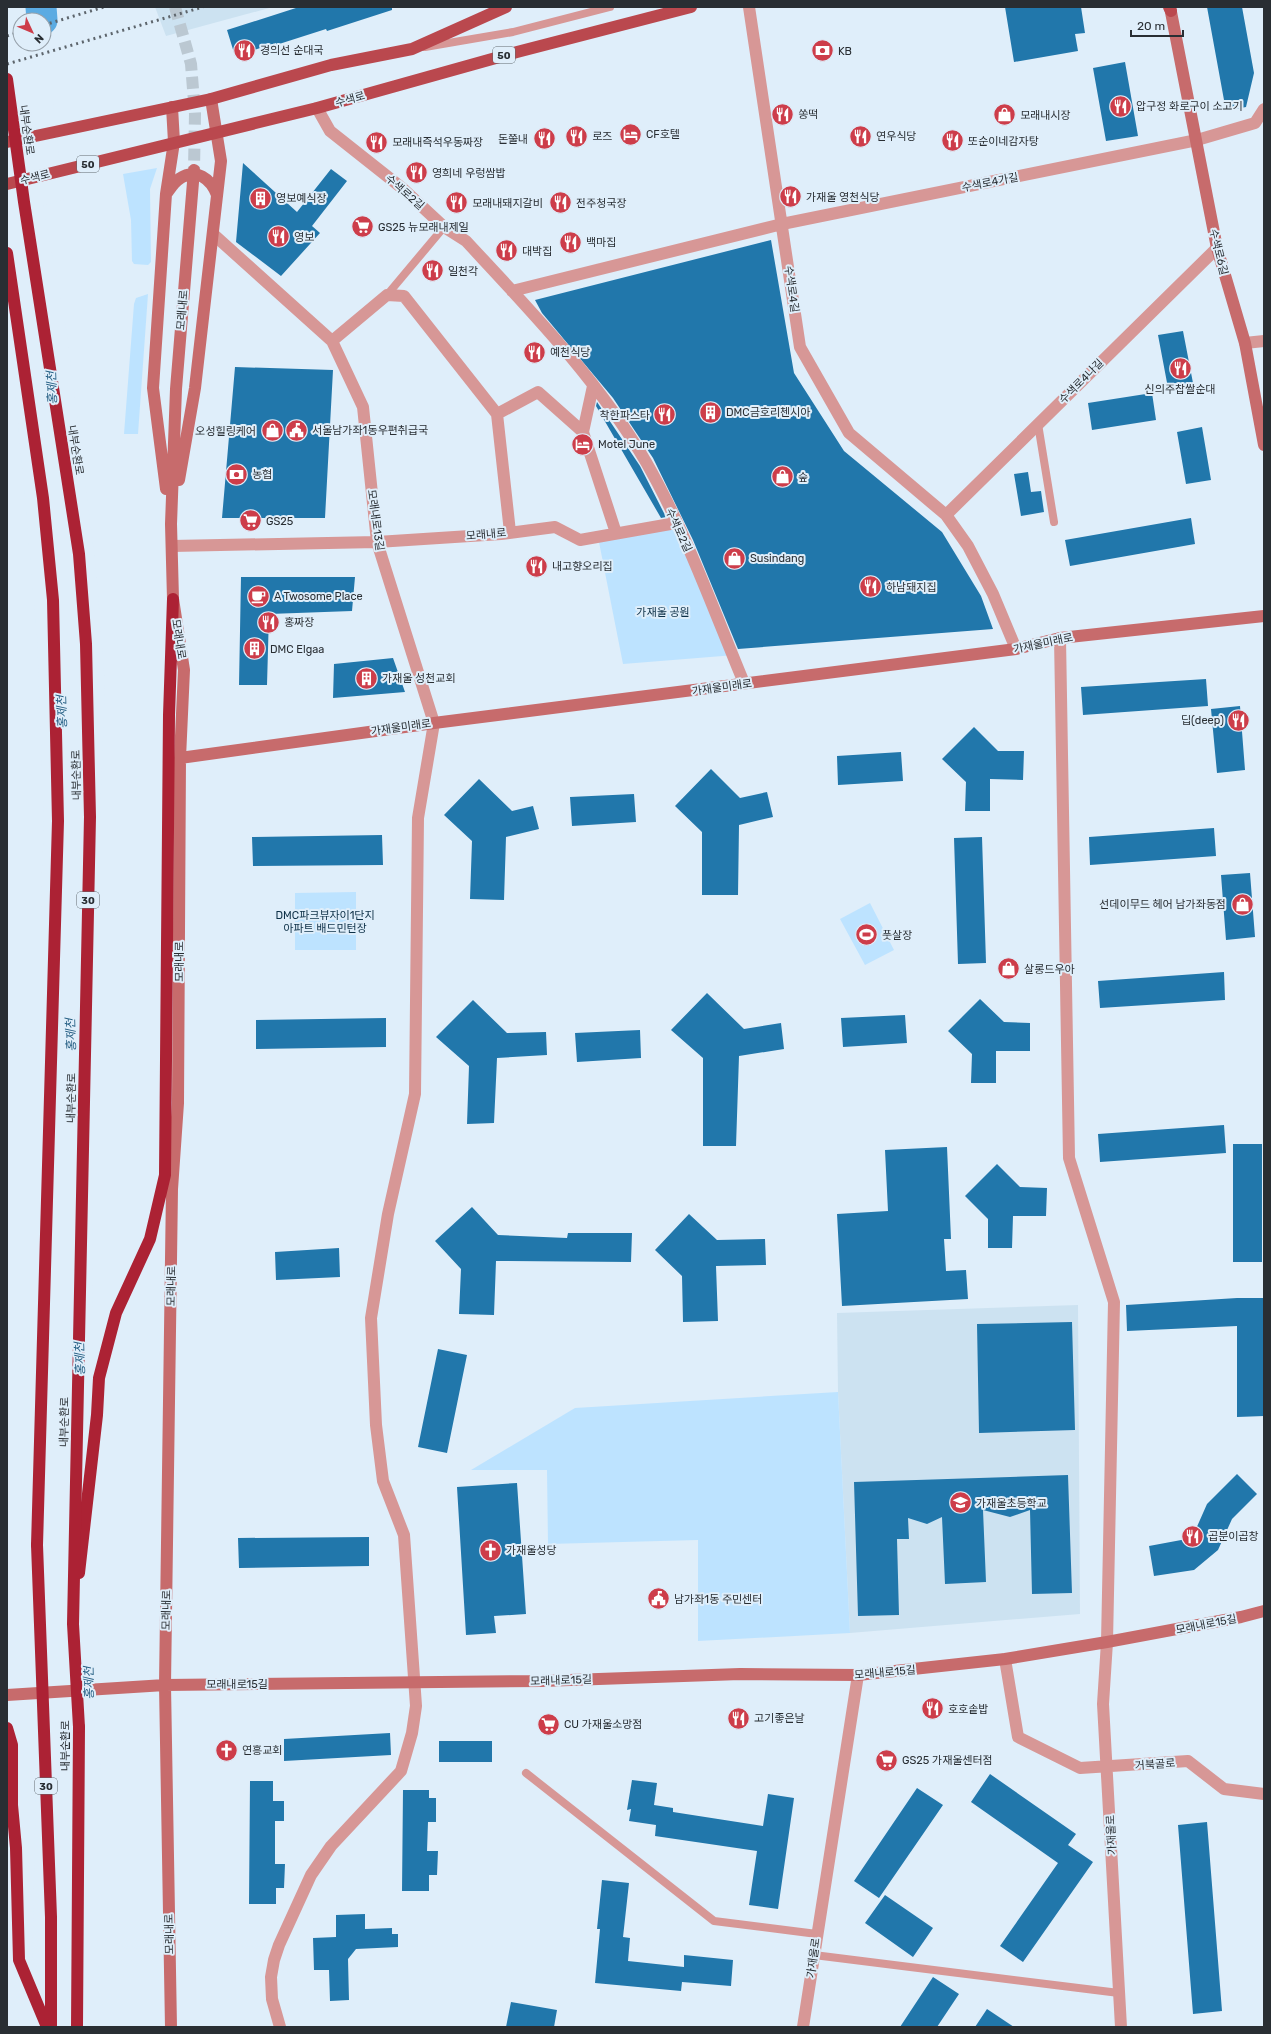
<svg xmlns="http://www.w3.org/2000/svg" width="1271" height="2034" viewBox="0 0 1271 2034" font-family="Rubik,'Noto Sans KR',sans-serif">
<rect width="100%" height="100%" fill="#dfeefa"/>
<path fill="#cce2f1" d="M155 7H273L166 36Z
M1078 1305 1080 1614 850 1633 838 1392 837 1313Z"/>
<path fill="#bde3ff" d="M157 168 150 189 151 262 148 265 134 264 132 261 131 220 123 174Z
M148 294 138 434H124L134 304 136 298Z
M679 528 735 655 623 664 598 537Z
M356 892V950H295V893Z
M870 903 894 950 865 965 840 919Z
M838 1392 850 1633 698 1641V1540L548 1544 547 1470H471L575 1408Z"/>
<path fill="#dfeefa" d="M7 7H21L22 14 41 8 43 20H20V44H44V42L46 44 48 66 25 72 29 110 53 104 64 200 43 205 67 334 96 569 105 684 90 1092 93 1260 92 1414H96L101 1798V1808H86L89 2027H31L38 1685 45 1088 41 890 44 827 37 635 7 298Z"/>
<g fill="none" stroke-linecap="round" stroke-linejoin="round">
<path stroke="#5babe2" stroke-width="31" d="M41 7 42 20"/>
</g>
<path fill="#2177ab" d="M299 7H392V10L327 31 326 29 276 45V43L235 56 227 30Z
M1005 7H1081L1085 33 1075 34 1078 51 1014 62Z
M1207 7H1242L1254 73 1246 107 1226 111Z
M1125 62 1138 136 1106 141 1093 68Z
M243 163 297 212 331 169 347 181 312 226 320 233 281 276 236 242Z
M771 240 794 373 844 451 942 532 981 596 993 629 738 649 693 540 653 458 613 398 542 313 535 300Z
M1183 331 1193 383 1168 388 1158 335Z
M235 367 333 370 325 518H222Z
M1152 393 1156 420 1092 430 1088 403Z
M597 402 640 466 666 517 661 518 596 406Z
M1202 427 1211 480 1186 484 1177 432Z
M1028 472 1031 492 1041 491 1044 512 1021 516 1014 474Z
M1191 518 1195 544 1070 566 1065 540Z
M241 577H355L352 611 269 614 267 685H239Z
M393 658 405 692 333 698 334 664Z
M1206 679 1208 706 1083 715 1081 687Z
M1240 706 1245 770 1217 773 1211 709Z
M974 727 998 751H1024L1023 780 990 779V811H965L966 782 942 759Z
M901 752 903 781 838 785 837 756Z
M711 769 740 798 767 792 773 817 739 825 738 895H702V832L675 806Z
M479 779 512 811 533 806 539 829 506 837 504 900 470 899 472 841 444 815Z
M634 794 636 822 572 826 570 797Z
M1214 828 1216 856 1090 865 1089 837Z
M382 835 383 865 253 866 252 837Z
M982 837 986 963 958 964 954 838Z
M1250 873 1255 937 1226 940 1221 875Z
M1224 972 1225 1000 1100 1008 1098 981Z
M707 993 744 1029 781 1023 784 1049 739 1056 736 1146H703V1058L671 1030Z
M980 999 1004 1022 1030 1023V1051H996V1083H971L972 1054 948 1031Z
M473 1000 507 1033 546 1032 547 1055 497 1058 494 1123 467 1124 469 1066 436 1037Z
M905 1015 907 1043 843 1047 841 1018Z
M386 1018V1047L256 1049V1020Z
M640 1030 641 1058 577 1062 575 1033Z
M1224 1125 1226 1153 1100 1162 1098 1134Z
M1233 1144H1262V1262H1233Z
M947 1147 951 1239H944L946 1271 966 1270 968 1299 842 1306 837 1214 888 1211 885 1150Z
M997 1164 1020 1187 1047 1188 1046 1216H1013L1012 1248H988V1219L965 1196Z
M472 1207 498 1235 567 1238 568 1233H632L631 1262 496 1261 494 1315 459 1314 461 1269 435 1241Z
M689 1214 717 1240 765 1239 766 1265 716 1266 718 1321 683 1322 682 1276 655 1250Z
M339 1248 340 1277 276 1280 275 1252Z
M1237 1298H1264V1416L1237 1417V1326L1127 1331 1126 1305Z
M1072 1322 1075 1430 979 1433 977 1324Z
M438 1349 467 1355 447 1453 418 1447Z
M1237 1474 1257 1494 1232 1519 1218 1550 1194 1570 1154 1576 1149 1546 1192 1538 1207 1504Z
M1068 1475 1072 1593 1032 1594 1030 1510 1010 1517 983 1510 986 1582 945 1584 942 1517 927 1524 908 1518 909 1539H897L899 1615 858 1616 854 1482Z
M517 1483 526 1614 494 1616 496 1633 466 1635 457 1487Z
M369 1537V1566L239 1568 238 1538Z
M390 1733 391 1755 284 1761V1739Z
M439 1741H492V1762H439Z
M990 1774 1076 1834 1068 1845 1093 1862 1023 1962 1000 1946 1058 1863 971 1802Z
M632 1780 657 1783 654 1805 673 1808V1812L763 1826 768 1794 794 1798 778 1909 749 1905 757 1851 655 1836 656 1825 629 1821 631 1809 627 1810Z
M250 1781H273V1801H284V1821H275V1864H285L284 1888H276V1904H249Z
M917 1788 943 1805 879 1898 854 1881Z
M403 1790H429V1798H436V1822H428L427 1851H438L437 1875H429V1891H402Z
M1207 1822 1222 2011 1193 2014 1178 1825Z
M602 1880 629 1883 623 1937 630 1938 628 1961 684 1967V1955L733 1960 731 1986 682 1982 681 1991 595 1983 600 1929H597Z
M885 1895 933 1928 913 1957 865 1923Z
M365 1914V1929L392 1928V1934H398V1947L356 1949 348 1959 349 2000 330 2001 329 1970H314L313 1938 336 1937V1915Z
M933 1977 959 1994 937 2027H900Z
M511 2002 557 2010 554 2027H506Z
M987 2009 1014 2027H975Z"/>
<g fill="none" stroke-linecap="round" stroke-linejoin="round">
<path stroke="#bbc8d2" stroke-width="12" stroke-dasharray="12 6" stroke-linecap="butt" d="M175 7 191 64 195 114 194 170"/>
<path stroke="#d79796" stroke-width="8" d="M425 47 513 32 610 7
M387 295 444 227
M1038 424 1054 522
M526 1773 714 1921 817 1934
M814 1955 1119 1993"/>
<path stroke="#d79796" stroke-width="12" d="M749 7 800 347 849 433 946 515 968 546 993 594 1016 649
M317 108 330 131 402 188 444 227 466 241C530 310 598 380 646 462 685 530 714 611 744 683
M213 234 332 341
M512 291 782 224 1197 140 1255 123 1264 109
M1245 343 1264 341
M593 386 583 432 616 533
M497 414 538 392 583 432
M946 515 1217 248
M172 546 377 542 501 534 555 527 580 540 676 523
M1060 638 1069 1158 1114 1302 1107 1642 1103 1704 1121 2027
M1005 1659 1018 1737 1080 1768 1188 1761 1224 1789 1264 1794
M280 2027 272 1999 271 1977 274 1960 279 1945 311 1875 331 1846 401 1771 412 1733 416 1706 404 1535 383 1481 376 1425 371 1318 388 1214 415 1094 418 818 434 723 377 542 363 407 332 341 387 295 404 296 497 414 510 532
M803 2027 858 1675"/>
<path stroke="#c76b6c" stroke-width="12" d="M1170 7 1217 248 1245 343 1264 445
M166 194C170 189 174 182 179 179 196 167 211 179 217 195
M179 480 195 388 221 161 211 99
M166 489 153 388 166 194 174 142 172 107
M180 758 434 723 1016 649 1060 638 1264 616
M7 1695 165 1685 542 1681 740 1674 858 1675 1005 1659 1107 1642 1241 1617 1264 1611
M171 2027 165 1685 172 1189 178 1103 180 758 184 670 173 599 171 524 176 389 194 170"/>
<path stroke="#ba484e" stroke-width="12" d="M1169 7 1171 11
M7 142 211 99 331 65 412 49 506 7
M7 184 317 108 517 52 691 7"/>
<path stroke="#ac2234" stroke-width="12" d="M7 253 43 498 53 600 58 821 37 1545
M79 1573 97 1415 99 1378 116 1313 150 1239 165 1175 169 715 173 599
M7 1728 12 1745V1805L16 1848 19 1960 47 2027
M77 2027 79 1727"/>
<path stroke="#5d656c" stroke-width="3" stroke-dasharray="2 4" stroke-linecap="butt" d="M44 25 104 7
M7 36 20 32
M7 64 203 7"/>
<path stroke="#ac2234" stroke-width="12" d="M7 79 24 202 79 554 86 644 90 817 73 1624 79 1727
M37 1545 51 1917V2027"/>
</g>
<defs>
<symbol id="restaurant-disc" viewBox="-11 -11 22 22"><circle r="9.5" fill="#cd3d4a" stroke="#dfeefa"/><path d="M-5-6h1v4h1v-4h1v4h1v-4h1v5L-1.5 .5V6h-2V.5L-5-1ZM5-6V6H3V1.5H1.5Q1.5-4 5-6Z" fill="#fff"/></symbol>
<symbol id="bank-disc" viewBox="-11 -11 22 22"><circle r="9.5" fill="#cd3d4a" stroke="#dfeefa"/><path d="M-6-4H6V4H-6ZM0-2.3a2.3 2.3 0 1 0 0 4.6a2.3 2.3 0 1 0 0-4.6Z" fill="#fff"/></symbol>
<symbol id="shop-disc" viewBox="-11 -11 22 22"><circle r="9.5" fill="#cd3d4a" stroke="#dfeefa"/><path d="M-5-2.5h2.3a2.7 3.5 0 0 1 5.4 0H5L5.5 6h-11ZM-1.5-2.5h3a1.5 2.3 0 0 0-3 0Z" fill="#fff"/></symbol>
<symbol id="hotel-disc" viewBox="-11 -11 22 22"><circle r="9.5" fill="#cd3d4a" stroke="#dfeefa"/><path d="M-6-4.5h1.5V1H6V5H4.5V3h-9V5H-6ZM-4 0a1.8 1.8 0 1 1 3.6 0ZM.5 0V-2.5h3Q6-2.5 6 0Z" fill="#fff"/></symbol>
<symbol id="building-disc" viewBox="-11 -11 22 22"><circle r="9.5" fill="#cd3d4a" stroke="#dfeefa"/><path d="M-4-6H4V6H1V3H-1V6H-4ZM-2.5-4.3h1.7v1.8h-1.7ZM.8-4.3h1.7v1.8H.8ZM-2.5-1h1.7V.8h-1.7ZM.8-1h1.7V.8H.8Z" fill="#fff"/></symbol>
<symbol id="supermarket-disc" viewBox="-11 -11 22 22"><circle r="9.5" fill="#cd3d4a" stroke="#dfeefa"/><path d="M-6-5.5h2.5l.6 2H6L4.5 2H-2.5L-4.4-4H-6ZM-1.5 3.2a1.3 1.3 0 1 0 .1 0ZM3 3.2a1.3 1.3 0 1 0 .1 0Z" fill="#fff"/></symbol>
<symbol id="civic-disc" viewBox="-11 -11 22 22"><circle r="9.5" fill="#cd3d4a" stroke="#dfeefa"/><path d="M-.6-6.5H3V-4.5H.6V-3L4-1V1h2V6H-6V1h2V-1L-.6-3ZM-1.2 2.5V6h2.4V2.5Z" fill="#fff"/></symbol>
<symbol id="cafe-disc" viewBox="-11 -11 22 22"><circle r="9.5" fill="#cd3d4a" stroke="#dfeefa"/><path d="M-5.5-4.5H6V0H3Q3 3.5 0 3.5H-2.5Q-5.5 3.5-5.5 0ZM3-3.2v2h1.7v-2ZM-6 4.5H4V6H-6Z" fill="#fff"/></symbol>
<symbol id="stadium-disc" viewBox="-11 -11 22 22"><circle r="9.5" fill="#cd3d4a" stroke="#dfeefa"/><path d="M0-5a6.5 5 0 1 0 0 10a6.5 5 0 1 0 0-10ZM-3.5-1.8h7v3.6h-7Z" fill="#fff"/></symbol>
<symbol id="school-disc" viewBox="-11 -11 22 22"><circle r="9.5" fill="#cd3d4a" stroke="#dfeefa"/><path d="M0-5L7-2L0 1L-7-2ZM-4 1L0 2.5L4 1V4Q0 6-4 4Z" fill="#fff"/></symbol>
<symbol id="church-disc" viewBox="-11 -11 22 22"><circle r="9.5" fill="#cd3d4a" stroke="#dfeefa"/><path d="M-1.2-6h2.4v3.5h3.3v2.4h-3.3V6h-2.4V-.1h-3.3v-2.4h3.3Z" fill="#fff"/></symbol>
</defs>
<g fill-rule="evenodd">
<use href="#restaurant-disc" x="232" y="38" width="25" height="25"/>
<use href="#bank-disc" x="810" y="38" width="25" height="25"/>
<use href="#restaurant-disc" x="1108" y="94" width="25" height="25"/>
<use href="#restaurant-disc" x="770" y="102" width="25" height="25"/>
<use href="#shop-disc" x="992" y="102" width="25" height="25"/>
<use href="#hotel-disc" x="618" y="122" width="25" height="25"/>
<use href="#restaurant-disc" x="564" y="124" width="25" height="25"/>
<use href="#restaurant-disc" x="848" y="124" width="25" height="25"/>
<use href="#restaurant-disc" x="532" y="126" width="25" height="25"/>
<use href="#restaurant-disc" x="940" y="128" width="25" height="25"/>
<use href="#restaurant-disc" x="364" y="130" width="25" height="25"/>
<use href="#restaurant-disc" x="404" y="160" width="25" height="25"/>
<use href="#restaurant-disc" x="778" y="184" width="25" height="25"/>
<use href="#building-disc" x="248" y="186" width="25" height="25"/>
<use href="#restaurant-disc" x="444" y="190" width="25" height="25"/>
<use href="#restaurant-disc" x="548" y="190" width="25" height="25"/>
<use href="#supermarket-disc" x="350" y="214" width="25" height="25"/>
<use href="#restaurant-disc" x="266" y="224" width="25" height="25"/>
<use href="#restaurant-disc" x="558" y="230" width="25" height="25"/>
<use href="#restaurant-disc" x="494" y="238" width="25" height="25"/>
<use href="#restaurant-disc" x="420" y="258" width="25" height="25"/>
<use href="#restaurant-disc" x="522" y="340" width="25" height="25"/>
<use href="#restaurant-disc" x="1168" y="356" width="25" height="25"/>
<use href="#building-disc" x="698" y="400" width="25" height="25"/>
<use href="#restaurant-disc" x="652" y="402" width="25" height="25"/>
<use href="#civic-disc" x="284" y="418" width="25" height="25"/>
<use href="#shop-disc" x="260" y="418" width="25" height="25"/>
<use href="#hotel-disc" x="570" y="432" width="25" height="25"/>
<use href="#bank-disc" x="224" y="462" width="25" height="25"/>
<use href="#shop-disc" x="770" y="464" width="25" height="25"/>
<use href="#supermarket-disc" x="238" y="508" width="25" height="25"/>
<use href="#shop-disc" x="722" y="546" width="25" height="25"/>
<use href="#restaurant-disc" x="524" y="554" width="25" height="25"/>
<use href="#restaurant-disc" x="858" y="574" width="25" height="25"/>
<use href="#cafe-disc" x="246" y="584" width="25" height="25"/>
<use href="#restaurant-disc" x="256" y="610" width="25" height="25"/>
<use href="#building-disc" x="242" y="636" width="25" height="25"/>
<use href="#building-disc" x="354" y="666" width="25" height="25"/>
<use href="#restaurant-disc" x="1226" y="708" width="25" height="25"/>
<use href="#shop-disc" x="1230" y="892" width="25" height="25"/>
<use href="#stadium-disc" x="854" y="922" width="25" height="25"/>
<use href="#shop-disc" x="996" y="956" width="25" height="25"/>
<use href="#school-disc" x="948" y="1490" width="25" height="25"/>
<use href="#restaurant-disc" x="1180" y="1524" width="25" height="25"/>
<use href="#church-disc" x="478" y="1538" width="25" height="25"/>
<use href="#civic-disc" x="646" y="1586" width="25" height="25"/>
<use href="#restaurant-disc" x="920" y="1696" width="25" height="25"/>
<use href="#restaurant-disc" x="726" y="1706" width="25" height="25"/>
<use href="#supermarket-disc" x="536" y="1712" width="25" height="25"/>
<use href="#church-disc" x="214" y="1738" width="25" height="25"/>
<use href="#supermarket-disc" x="874" y="1748" width="25" height="25"/>
</g>
<g text-anchor="middle" stroke-width="4" stroke-linejoin="round" paint-order="stroke">
<g fill="#dfeefa" stroke="#60686f" stroke-width="1">
<rect x="493" y="47" width="22" height="16" rx="3"/>
<rect x="77" y="156" width="22" height="16" rx="3"/>
<rect x="77" y="892" width="22" height="16" rx="3"/>
<rect x="35" y="1778" width="22" height="16" rx="3"/>
</g>
<g font-size="10" font-weight="bold" fill="#292e33">
<text x="504" y="59">50</text>
<text x="88" y="168">50</text>
<text x="88" y="904">30</text>
<text x="46" y="1790">30</text>
</g>
<g font-size="11" fill="#292e33" stroke="#dfeefa" text-anchor="start">
<text x="260" y="54">경의선 순대국</text>
<text x="838" y="55">KB</text>
<text x="1136" y="110">압구정 화로구이 소고기</text>
<text x="798" y="118">쏭떡</text>
<text x="1020" y="119">모래내시장</text>
<text x="646" y="138">CF호텔</text>
<text x="592" y="140">로즈</text>
<text x="876" y="140">연우식당</text>
<text x="528" y="143" text-anchor="end">돈쭐내</text>
<text x="968" y="145">또순이네감자탕</text>
<text x="392" y="146">모래내즉석우동짜장</text>
<text x="432" y="177">영희네 우렁쌈밥</text>
<text x="806" y="201">가재울 영천식당</text>
<text x="276" y="202">영보예식장</text>
<text x="472" y="207">모래내돼지갈비</text>
<text x="576" y="207">전주청국장</text>
<text x="378" y="231">GS25 뉴모래내제일</text>
<text x="294" y="241">영보</text>
<text x="586" y="246">백마집</text>
<text x="522" y="255">대박집</text>
<text x="448" y="275">일천각</text>
<text x="550" y="356">예천식당</text>
<text x="1180" y="393" text-anchor="middle">신의주찹쌀순대</text>
<text x="726" y="416">DMC금호리첸시아</text>
<text x="650" y="419" text-anchor="end">착한파스타</text>
<text x="312" y="434">서울남가좌1동우편취급국</text>
<text x="256" y="435" text-anchor="end">오성힐링케어</text>
<text x="598" y="448">Motel June</text>
<text x="252" y="478">농협</text>
<text x="798" y="481">숲</text>
<text x="266" y="525">GS25</text>
<text x="750" y="562">Susindang</text>
<text x="552" y="570">내고향오리집</text>
<text x="886" y="591">하남돼지집</text>
<text x="274" y="600">A Twosome Place</text>
<text x="284" y="626">홍짜장</text>
<text x="270" y="653">DMC Elgaa</text>
<text x="382" y="682">가재울 성천교회</text>
<text x="1224" y="724" text-anchor="end">딥(deep)</text>
<text x="1226" y="908" text-anchor="end">선데이무드 헤어 남가좌동점</text>
<text x="882" y="939">풋살장</text>
<text x="1024" y="973">살롱드우아</text>
<text x="976" y="1507">가재울초등학교</text>
<text x="1208" y="1540">곱분이곱창</text>
<text x="506" y="1554">가재울성당</text>
<text x="674" y="1603">남가좌1동 주민센터</text>
<text x="948" y="1713">호호솥밥</text>
<text x="754" y="1722">고기좋은날</text>
<text x="564" y="1728">CU 가재울소망점</text>
<text x="242" y="1754">연흥교회</text>
<text x="902" y="1764">GS25 가재울센터점</text>
</g>
<g font-size="11" fill="#292e33" stroke="#dfeefa">
<text transform="translate(350 99) rotate(-16)" y="4">수색로</text>
<text transform="translate(27 130) rotate(82)" y="4">내부순환로</text>
<text transform="translate(35 177) rotate(-14)" y="4">수색로</text>
<text transform="translate(990 182) rotate(-11)" y="4">수색로4가길</text>
<text transform="translate(405 192) rotate(41)" y="4">수색로2길</text>
<text transform="translate(1219 252) rotate(76)" y="4">수색로6길</text>
<text transform="translate(792 289) rotate(82)" y="4">수색로4길</text>
<text transform="translate(182 310) rotate(-85)" y="4">모래내로</text>
<text transform="translate(1081 381) rotate(-45)" y="4">수색로4나길</text>
<text transform="translate(76 450) rotate(81)" y="4">내부순환로</text>
<text transform="translate(376 520) rotate(82)" y="4">모래내로13길</text>
<text transform="translate(679 530) rotate(65)" y="4">수색로2길</text>
<text transform="translate(486 534) rotate(-5)" y="4">모래내로</text>
<text transform="translate(179 639) rotate(81)" y="4">모래내로</text>
<text transform="translate(1043 643) rotate(-12)" y="4">가재울미래로</text>
<text transform="translate(722 687) rotate(-8)" y="4">가재울미래로</text>
<text transform="translate(401 727) rotate(-8)" y="4">가재울미래로</text>
<text transform="translate(76 775) rotate(-91)" y="4">내부순환로</text>
<text transform="translate(179 962) rotate(-90)" y="4">모래내로</text>
<text transform="translate(71 1098) rotate(-89)" y="4">내부순환로</text>
<text transform="translate(171 1286) rotate(-89)" y="4">모래내로</text>
<text transform="translate(64 1422) rotate(-89)" y="4">내부순환로</text>
<text transform="translate(166 1610) rotate(-89)" y="4">모래내로</text>
<text transform="translate(1206 1624) rotate(-11)" y="4">모래내로15길</text>
<text transform="translate(885 1672) rotate(-5)" y="4">모래내로15길</text>
<text transform="translate(561 1680) rotate(-2)" y="4">모래내로15길</text>
<text x="237" y="1688">모래내로15길</text>
<text transform="translate(65 1746) rotate(-90)" y="4">내부순환로</text>
<text transform="translate(1155 1764) rotate(-4)" y="4">거북골로</text>
<text transform="translate(1111 1835) rotate(-93)" y="4">가재울로</text>
<text transform="translate(169 1934) rotate(-91)" y="4">모래내로</text>
<text transform="translate(813 1958) rotate(-82)" y="4">가재울로</text>
</g>
<g font-size="11" fill="#0d3047" stroke="#dfeefa">
<text x="663" y="616">가재울 공원</text>
<text x="325" y="919">DMC파크뷰자이1단지<tspan x="325" dy="13">아파트 배드민턴장</tspan></text>
</g>
<g font-size="12" font-style="italic" fill="#235d82" stroke="#dfeefa">
<text transform="translate(52 388) rotate(-92)" y="4">홍제천</text>
<text transform="translate(62 712) rotate(-92)" y="4">홍제천</text>
<text transform="translate(71 1035) rotate(-92)" y="4">홍제천</text>
<text transform="translate(80 1359) rotate(-92)" y="4">홍제천</text>
<text transform="translate(89 1683) rotate(-91)" y="4">홍제천</text>
</g>
</g>
<rect width="1271" height="2034" fill="none" stroke="#292e33" stroke-width="16"/>
<g transform="translate(32 32) rotate(134)"><circle r="19" fill="#dfeefa" stroke="#96a1aa"/>
<path d="M0-3L7 15L0 10L-7 15Z" fill="#cd3d4a"/>
<text y="-6" font-size="11" font-weight="bold" text-anchor="middle" fill="#292e33">N</text>
</g>
<path d="M1131 30v6h52v-6" fill="none" stroke="#292e33" stroke-width="2"/>
<text x="1137" y="30" font-size="12" fill="#292e33" stroke="#dfeefa" stroke-width="3" paint-order="stroke">20 m</text>
</svg>
